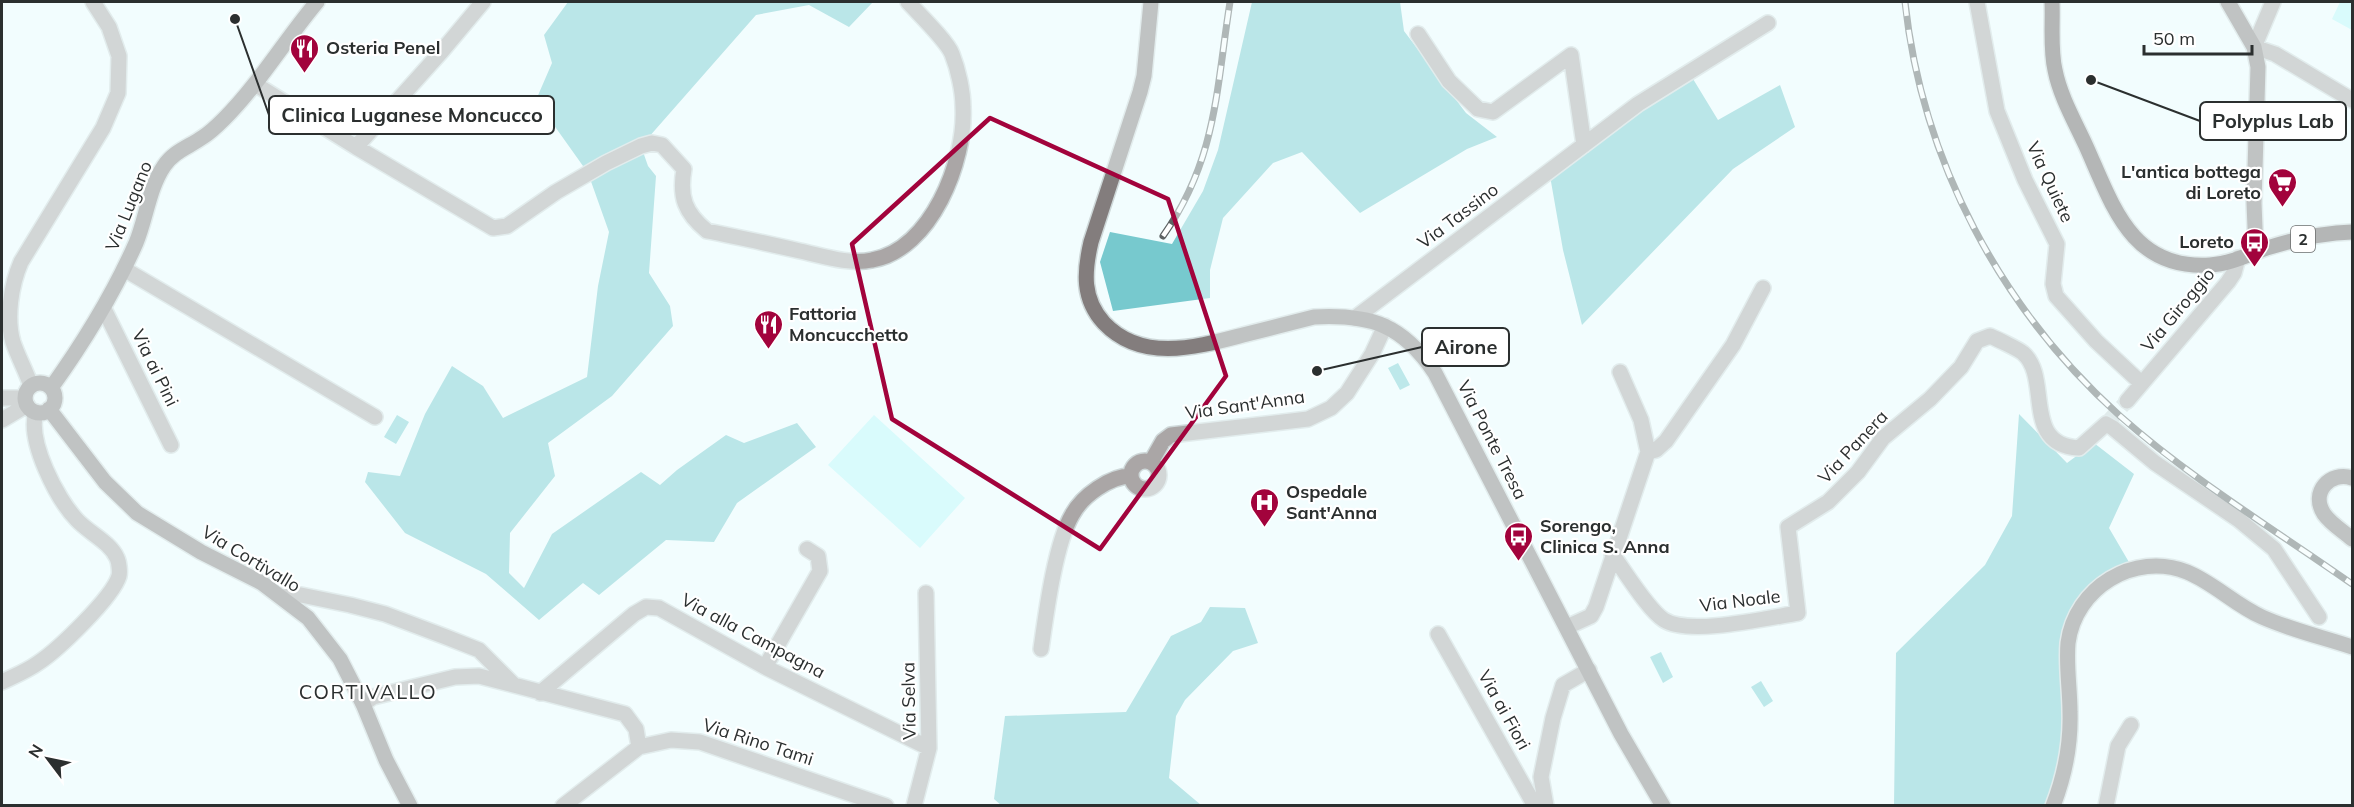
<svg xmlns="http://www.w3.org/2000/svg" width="2354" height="807" viewBox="0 0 2354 807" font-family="Mulish,sans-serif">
<rect width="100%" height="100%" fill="#f2fdfe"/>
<path fill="#baf8fb" d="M2340 2H2352V30L2332 19Z
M874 415 965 498 920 548 828 465Z"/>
<path fill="#77c9ce" d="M568 2H873L849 27 809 5 756 15 641 146 648 166 656 176 649 273 670 306 673 326 612 396 548 443 555 476 510 533 509 573 524 588 552 534 641 472 660 485 677 470 726 435 744 443 797 423 816 447 737 503 714 542 666 540 599 595 583 583 539 620 486 574 405 533 365 482 368 472 400 476 425 414 452 366 483 386 503 418 587 377 598 286 609 232 588 173 536 100 552 63 544 35Z
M1252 2H1400L1404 31 1466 113 1497 137 1467 149 1360 213 1302 152 1273 163 1223 218 1210 270V298L1113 311 1100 262 1110 232 1172 244 1203 191 1218 150Z
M1690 74 1718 120 1780 85 1795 127 1733 169 1582 325 1563 250 1550 176Z
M2019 414 2067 463 2094 443 2134 474 2109 528 2133 569 2121 573 2075 618 2071 714 2053 805 1894 806 1896 653 1985 565 2012 516Z
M1210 607 1245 608 1258 643 1233 651 1185 700 1176 716 1169 778 1201 805 1002 806 994 799 1005 716 1126 712 1171 636 1201 622Z"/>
<path fill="#7ccfd3" d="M1398 363 1410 385 1400 390 1388 368Z
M397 415 409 422 396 444 384 437Z
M1661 652 1673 677 1663 683 1650 657Z
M1761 681 1773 701 1764 707 1751 687Z"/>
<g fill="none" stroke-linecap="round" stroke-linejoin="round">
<path stroke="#cad4d5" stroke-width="15" stroke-dasharray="15 8" stroke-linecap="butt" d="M2106 424 2127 401"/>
<defs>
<path id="street" d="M1977 2 1997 111 2025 180 2057 244 2053 284 2056 296 2096 341 2141 383
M2273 2 2254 47 2275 54 2352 100
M1418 34 1449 81 1478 109 1493 112 1571 55 1584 145
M255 84 356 147 493 228 507 226 556 192 606 163 641 146 652 143 662 145 684 169C679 197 685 213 707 231 738 237 769 244 800 251 823 256 849 265 872 260 931 250 966 161 963 107 963 91 958 69 952 54 947 41 918 13 908 2
M356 147 442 51 483 2
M124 269 375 417
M104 309 171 445
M1355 318 1638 104 1768 23
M1620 372 1641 420 1648 452 1656 450 1666 441 1733 345 1763 288
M31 386C26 371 18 357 13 342 6 318 11 285 21 262L103 128 118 93 119 56 109 27 93 2
M2 398H25
M2127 401 2228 282 2234 273 2238 258
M2 420 27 405
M1131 475a14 14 0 1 1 28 0a14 14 0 1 1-28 0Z
M1151 462 1163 441 1171 435 1308 419 1331 408 1347 393 1372 354 1385 326
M1612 554C1624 570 1648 610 1664 620 1689 636 1767 618 1798 613L1788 527 1828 502 1858 472 1883 438 1930 399 1961 367 1977 341 1990 336C1997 339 2018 349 2023 353 2052 378 2021 445 2079 448L2106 424 2113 428 2155 463 2239 520 2274 549 2319 617
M283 597 301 595 350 605 385 614 446 637 479 650 513 684
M1567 627 1591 616 1596 607 1648 452
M1438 634 1535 806
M1041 649C1046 614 1055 544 1072 515 1082 496 1110 476 1131 476
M765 667 820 571 818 556 807 549
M2 682C14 676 27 671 38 663 58 650 113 597 119 576 120 572 119 562 117 558 110 542 89 533 77 520 57 499 27 441 36 412
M540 693 634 614 646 607 659 608 765 667 929 748
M363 704 373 697 455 677 479 676 625 714 636 729 639 747
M563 806 639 747 671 740 700 742 886 806
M914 806 929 748 926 593
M1546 806 1541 777 1553 718 1563 685 1589 670
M2106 806 2118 746 2131 725"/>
<path id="secondary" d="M1151 2 1144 76 1140 92 1091 242C1084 272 1082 299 1104 323 1142 363 1197 347 1243 335 1267 329 1290 323 1314 317 1371 314 1403 325 1435 373L1621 734 1663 806
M2228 2 2254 47 2258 67 2254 203 2256 252
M25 398a15 15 0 1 1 30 0a15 15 0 1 1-30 0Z
M51 388C84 342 113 295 136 243 146 219 149 188 164 166 174 151 189 147 203 137 211 132 218 125 224 119 259 84 285 40 317 2
M49 409 105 482 137 513 201 552 262 583 308 618 340 659 363 704 386 760 410 806
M2352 478C2330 471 2310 492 2324 514 2331 524 2343 531 2352 539
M2053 806C2065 775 2071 744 2070 712 2070 689 2066 666 2068 643 2075 588 2134 551 2187 572 2214 583 2235 605 2262 617 2291 630 2322 637 2352 647"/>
<path id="primary" d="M2052 2C2053 23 2050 49 2055 70 2060 96 2075 122 2086 146 2113 206 2131 270 2210 265 2230 264 2249 254 2267 248 2295 239 2323 233 2352 232"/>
</defs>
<use href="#street" stroke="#ced8d9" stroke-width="18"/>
<use href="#secondary" stroke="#ced8d9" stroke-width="18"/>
<use href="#primary" stroke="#ced8d9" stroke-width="18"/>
<use href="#street" stroke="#aaa6a6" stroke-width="15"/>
<use href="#secondary" stroke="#837d7d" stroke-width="15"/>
<use href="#primary" stroke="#686061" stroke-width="15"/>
<defs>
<path id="rail" d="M1905 2C1922 161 2001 309 2120 416 2190 478 2275 530 2352 584
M1163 236C1217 159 1216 90 1230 2"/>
</defs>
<use href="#rail" stroke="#5d6263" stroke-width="7"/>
<use href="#rail" stroke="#fff" stroke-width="4.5" stroke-dasharray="14" stroke-linecap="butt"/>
</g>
<path d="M0 0H2354V807H0ZM990 118 1168 199 1226 376 1100 549 892 419 852 244Z" fill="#f2fdfe" fill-opacity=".55" fill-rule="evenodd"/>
<path fill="none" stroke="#a2033c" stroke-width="4.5" stroke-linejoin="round" d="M990 118 1168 199 1226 376 1100 549 892 419 852 244Z"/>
<defs>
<symbol id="restaurant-pin" viewBox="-11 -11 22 30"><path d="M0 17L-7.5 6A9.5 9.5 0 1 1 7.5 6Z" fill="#a2033c" stroke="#fff"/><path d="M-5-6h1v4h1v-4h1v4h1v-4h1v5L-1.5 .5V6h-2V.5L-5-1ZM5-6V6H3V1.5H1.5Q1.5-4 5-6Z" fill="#fff"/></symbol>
<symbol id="supermarket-pin" viewBox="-11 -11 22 30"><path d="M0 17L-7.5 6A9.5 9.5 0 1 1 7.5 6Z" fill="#a2033c" stroke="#fff"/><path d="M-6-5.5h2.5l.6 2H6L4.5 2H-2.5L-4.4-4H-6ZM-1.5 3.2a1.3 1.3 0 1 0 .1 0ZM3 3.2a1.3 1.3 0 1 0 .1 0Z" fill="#fff"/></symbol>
<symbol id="bus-pin" viewBox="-11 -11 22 30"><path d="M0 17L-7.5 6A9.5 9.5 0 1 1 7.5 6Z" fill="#a2033c" stroke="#fff"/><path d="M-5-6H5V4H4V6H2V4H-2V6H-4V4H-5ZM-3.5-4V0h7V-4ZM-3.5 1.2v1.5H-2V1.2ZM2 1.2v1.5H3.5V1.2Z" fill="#fff"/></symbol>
<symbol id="hospital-pin" viewBox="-11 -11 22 30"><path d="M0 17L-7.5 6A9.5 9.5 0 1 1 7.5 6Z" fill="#a2033c" stroke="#fff"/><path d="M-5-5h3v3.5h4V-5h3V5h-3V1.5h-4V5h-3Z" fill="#fff"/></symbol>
</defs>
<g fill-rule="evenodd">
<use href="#restaurant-pin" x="288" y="32" width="33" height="45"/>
<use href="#supermarket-pin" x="2266" y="166" width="33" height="45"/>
<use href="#bus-pin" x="2238" y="226" width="33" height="45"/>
<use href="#restaurant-pin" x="752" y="308" width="33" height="45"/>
<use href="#hospital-pin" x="1248" y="486" width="33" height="45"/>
<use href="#bus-pin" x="1502" y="520" width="33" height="45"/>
</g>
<g text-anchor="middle" stroke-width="4.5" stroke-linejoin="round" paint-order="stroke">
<rect fill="#fff" stroke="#6b6d6d" stroke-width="1.5" x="2291" y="226" width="24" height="26" rx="4.5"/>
<g font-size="16" font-weight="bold" fill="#2b2f2f">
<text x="2303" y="245">2</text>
</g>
<g font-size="18" font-weight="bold" fill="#2b2f2f" stroke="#fff" text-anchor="start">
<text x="326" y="54">Osteria Penel</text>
<text x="2261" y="178" text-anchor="end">L'antica bottega<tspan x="2261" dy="21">di Loreto</tspan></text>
<text x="2234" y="248" text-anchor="end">Loreto</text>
<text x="789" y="320">Fattoria<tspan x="789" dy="21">Moncucchetto</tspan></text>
<text x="1286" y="498">Ospedale<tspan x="1286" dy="21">Sant'Anna</tspan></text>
<text x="1540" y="532">Sorengo,<tspan x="1540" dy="21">Clinica S. Anna</tspan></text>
</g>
<g font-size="18" fill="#2b2f2f" stroke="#fff">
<text transform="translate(2050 182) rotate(65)" y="6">Via Quiete</text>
<text transform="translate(129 206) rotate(-68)" y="6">Via Lugano</text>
<text transform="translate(1458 216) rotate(-37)" y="6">Via Tassino</text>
<text transform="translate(2178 310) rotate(-50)" y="6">Via Giroggio</text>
<text transform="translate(155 368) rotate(64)" y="6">Via ai Pini</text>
<text transform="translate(1245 405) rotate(-8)" y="6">Via Sant'Anna</text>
<text transform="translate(1492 440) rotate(63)" y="6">Via Ponte Tresa</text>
<text transform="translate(1853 447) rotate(-47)" y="6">Via Panera</text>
<text transform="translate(251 559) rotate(31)" y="6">Via Cortivallo</text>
<text transform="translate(1740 601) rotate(-7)" y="6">Via Noale</text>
<text transform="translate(753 636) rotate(28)" y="6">Via alla Campagna</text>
<text transform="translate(909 701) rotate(-91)" y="6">Via Selva</text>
<text transform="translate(1504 710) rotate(61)" y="6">Via ai Fiori</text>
<text transform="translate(758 742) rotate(18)" y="6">Via Rino Tami</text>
</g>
<g font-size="20" letter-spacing="1.5" fill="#2b2f2f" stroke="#fff">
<text x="368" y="699">CORTIVALLO</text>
</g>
</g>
<path fill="none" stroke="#2b2f2f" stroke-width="2" d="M235 19L269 115M2091 80L2200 121M1317 371L1422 347"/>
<g fill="#2b2f2f" stroke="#fff" stroke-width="2">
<circle cx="235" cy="19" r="6"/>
<circle cx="2091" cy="80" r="6"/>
<circle cx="1317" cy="371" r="6"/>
</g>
<g fill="#fff" stroke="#2b2f2f" stroke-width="2">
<rect x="269" y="96" width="285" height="38" rx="6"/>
<rect x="2200" y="102" width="146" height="38" rx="6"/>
<rect x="1422" y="328" width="87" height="38" rx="6"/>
</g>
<g font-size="20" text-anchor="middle" font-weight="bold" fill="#2b2f2f">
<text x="412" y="122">Clinica Luganese Moncucco</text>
<text x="2273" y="128">Polyplus Lab</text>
<text x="1466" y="354">Airone</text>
</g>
<rect width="2354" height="807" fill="none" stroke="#2b2f2f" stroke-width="6"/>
<g transform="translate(48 759) rotate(302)" stroke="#ffffff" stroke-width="4.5" paint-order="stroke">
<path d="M0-4.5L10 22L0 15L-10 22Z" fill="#2b2f2f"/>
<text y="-9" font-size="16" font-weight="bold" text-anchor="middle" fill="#2b2f2f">N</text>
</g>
<path d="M2144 45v9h108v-9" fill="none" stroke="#2b2f2f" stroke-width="3"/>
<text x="2153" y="45" font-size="18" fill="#2b2f2f" stroke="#ffffff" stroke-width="4.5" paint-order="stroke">50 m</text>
</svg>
